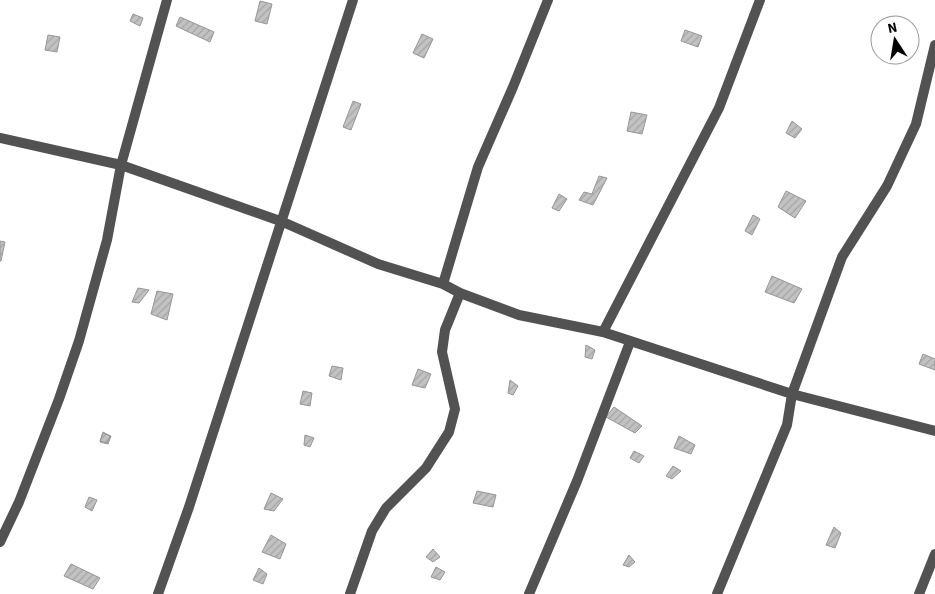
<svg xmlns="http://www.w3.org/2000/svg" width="935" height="594" font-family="'Source Sans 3',sans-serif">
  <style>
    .building { fill: url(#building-hatch); stroke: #969696 }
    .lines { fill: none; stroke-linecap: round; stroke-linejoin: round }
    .street { stroke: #525252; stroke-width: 10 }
  </style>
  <defs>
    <pattern id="building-hatch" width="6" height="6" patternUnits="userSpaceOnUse" patternTransform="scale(1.25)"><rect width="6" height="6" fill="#c2c2c2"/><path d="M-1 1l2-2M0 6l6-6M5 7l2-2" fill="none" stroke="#a5a5a5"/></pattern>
  </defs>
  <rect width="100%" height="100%" fill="#fff"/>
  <path class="building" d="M260 1 272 4 267 24 255 21Z
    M133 14 143 18 140 26 130 21Z
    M180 17 214 32 210 42 176 26Z
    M685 30 702 36 698 47 681 41Z
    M422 34 433 39 424 58 413 53Z
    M48 35 60 37 57 52 45 50Z
    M353 101 361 104 351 130 343 127Z
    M631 112 647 115 642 134 627 131Z
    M792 121 802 129 795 138 786 133Z
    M599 176 607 178 593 205 579 200 584 192 592 194Z
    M786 191 806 201 795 218 778 207Z
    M559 194 567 199 559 211 552 208Z
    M753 215 760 219 752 235 745 231Z
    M0 241 5 242 1 261H0Z
    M772 276 802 289 794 303 765 292Z
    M138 288 149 290 139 303 132 302Z
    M157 291 173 294 167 320 151 314Z
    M586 345 595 350 592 359 585 357Z
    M923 354 935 359V370L919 364Z
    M332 366 343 368 341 380 329 376Z
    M418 369 431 374 425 388 412 385Z
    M510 380 518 386 513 395 508 393Z
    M303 391 312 393 310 406 300 404Z
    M614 407 642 426 635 433 606 417Z
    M103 432 110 436 107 443 100 441Z
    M103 433 111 436 108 444 100 442Z
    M305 435 314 438 310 447 304 445Z
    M679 436 695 445 691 454 674 448Z
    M634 451 644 456 639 463 630 458Z
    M673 466 681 471 672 479 666 476Z
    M477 491 496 495 493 507 473 503Z
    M271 493 283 499 274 511 264 509Z
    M89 497 97 500 92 511 85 507Z
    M834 527 841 533 835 548 826 545Z
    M271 535 286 544 280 559 262 552Z
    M433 549 440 557 433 562 426 557Z
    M629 555 635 562 629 567 623 565Z
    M71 564 100 578 93 589 64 576Z
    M436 567 445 572 440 580 431 577Z
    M259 568 267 574 263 584 253 580Z"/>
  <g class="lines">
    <path class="street" d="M0 138 121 165 283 222 378 264 443 284 460 293 519 315 603 332 792 394 935 431
      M443 284 478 167 513 87 548 0
      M603 332 719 108 760 0
      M0 542 19 502 59 399 79 341 107 240 121 165 167 0
      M158 594 189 507 353 0
      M350 594 372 531 386 508 426 468 449 432 455 409 442 352 445 330 460 293
      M529 594 577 481 630 342
      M717 594 787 425 792 394 842 257 887 186 916 124 935 45
      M919 594 935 554"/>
  </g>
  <g transform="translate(895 40) rotate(348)"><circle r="24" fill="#ffffff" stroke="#999999"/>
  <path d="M0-4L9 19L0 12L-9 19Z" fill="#000000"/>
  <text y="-8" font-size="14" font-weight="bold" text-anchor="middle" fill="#000000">N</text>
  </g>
</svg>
